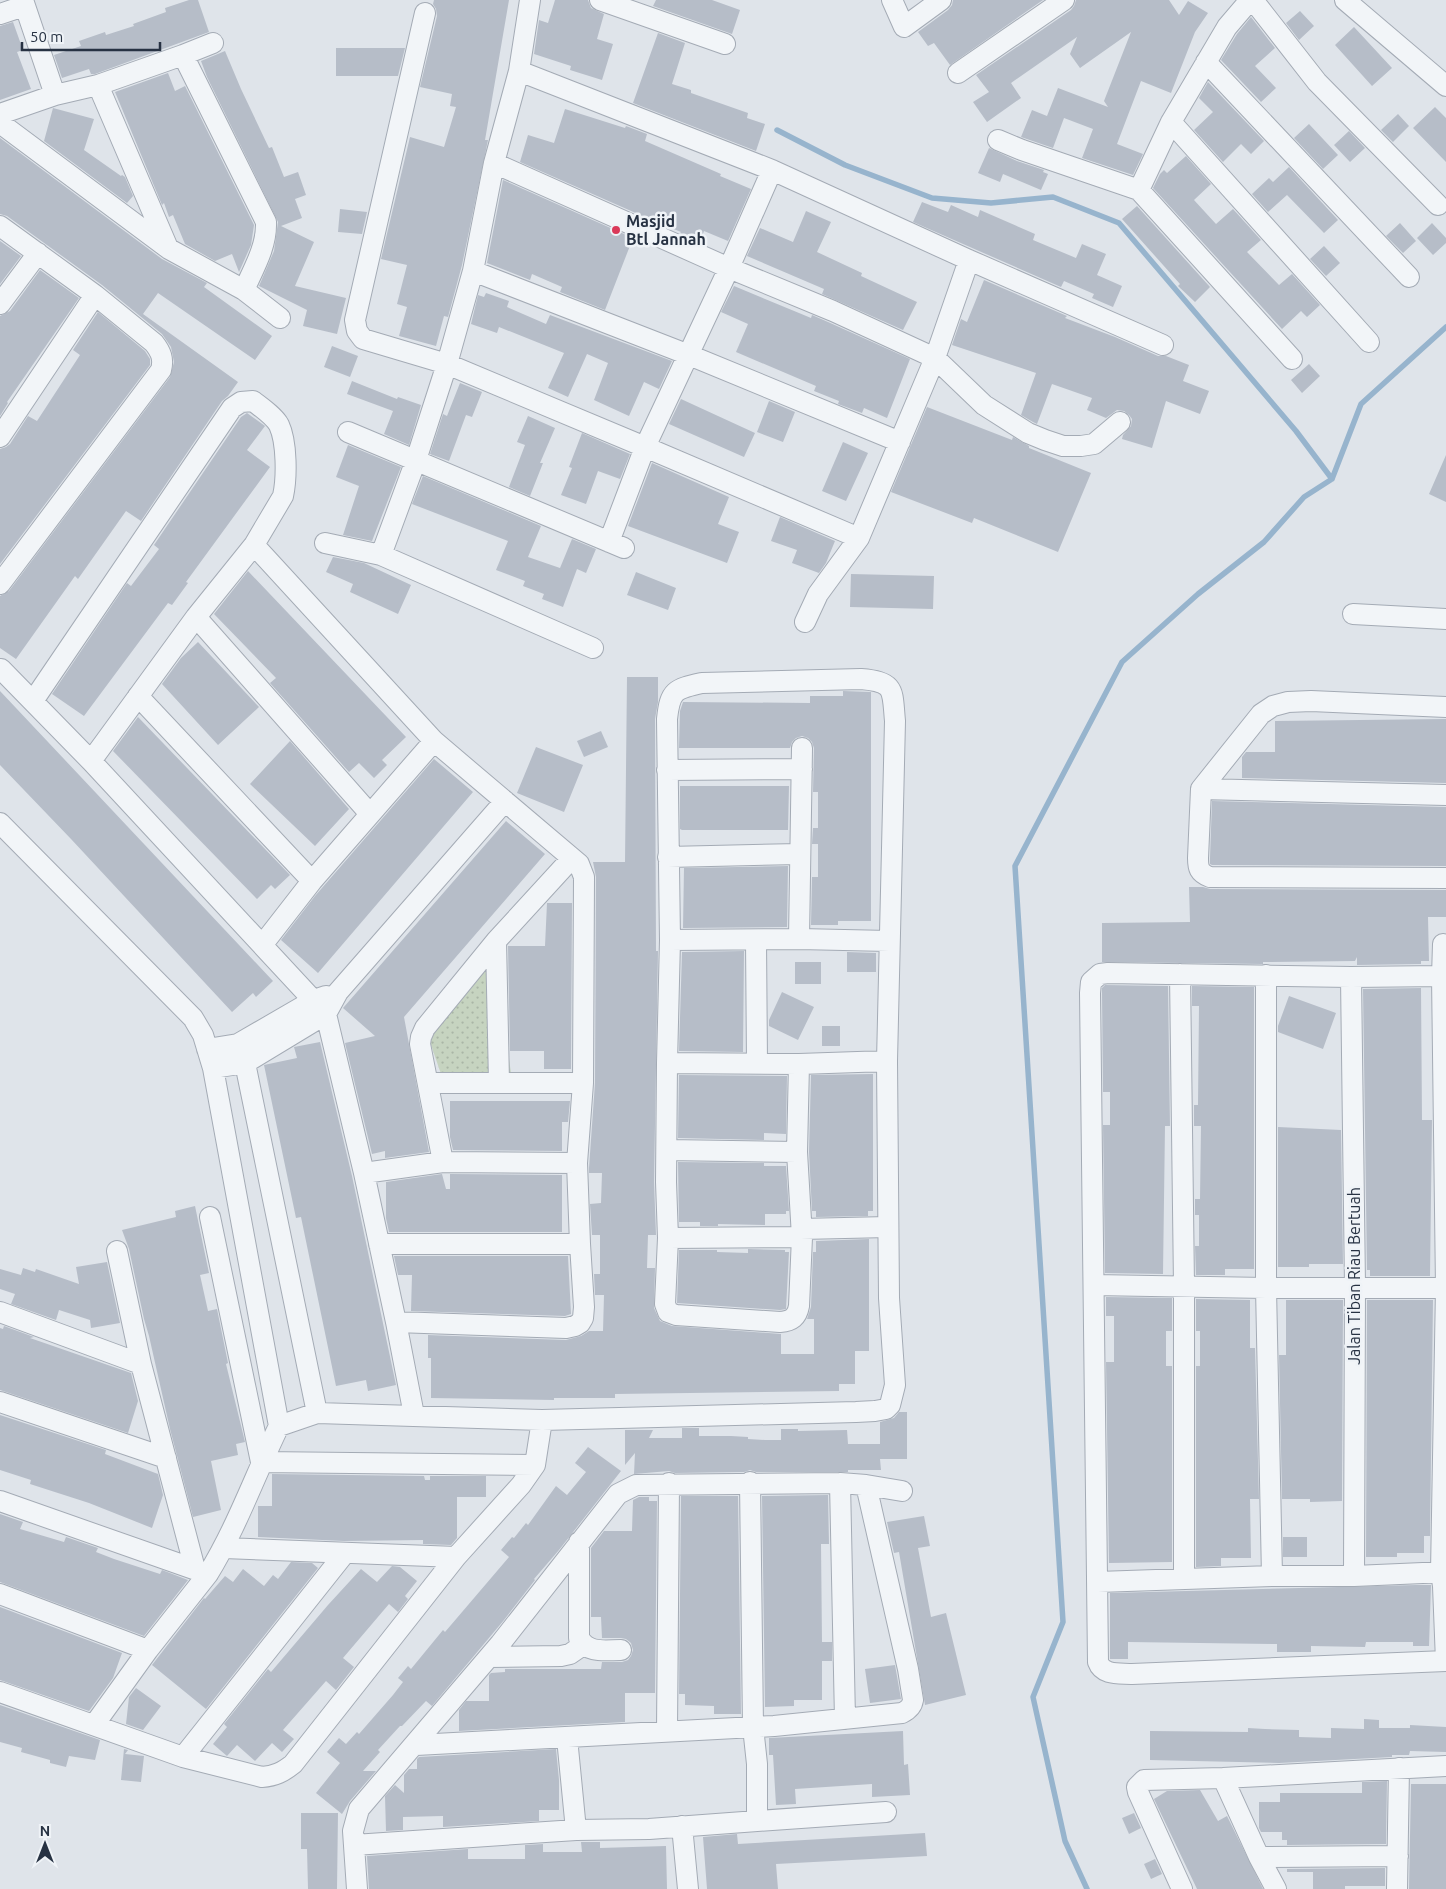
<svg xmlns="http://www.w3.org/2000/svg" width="1446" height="1889" font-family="Ubuntu,sans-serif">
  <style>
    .park { fill: url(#park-dots) }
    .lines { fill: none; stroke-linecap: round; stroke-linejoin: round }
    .stream { stroke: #97b4cd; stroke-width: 5.5 }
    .building { fill: #b6bdc8 }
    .minor-casing { stroke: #a4abb5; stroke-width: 22 }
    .minor { stroke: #f2f5f8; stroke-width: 20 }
    .poi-dot { fill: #da3959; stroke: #eff3f7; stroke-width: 2 }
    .labels { text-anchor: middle; stroke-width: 5; stroke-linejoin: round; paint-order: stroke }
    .poi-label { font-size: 16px; font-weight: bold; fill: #273243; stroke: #eff3f7; text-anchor: start }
    .street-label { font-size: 16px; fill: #273243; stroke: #eff3f7 }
  </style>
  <defs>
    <pattern id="park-dots" width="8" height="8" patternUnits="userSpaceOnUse" patternTransform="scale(1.25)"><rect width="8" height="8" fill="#c6d4c0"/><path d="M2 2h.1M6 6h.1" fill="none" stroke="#aab6a6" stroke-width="1.8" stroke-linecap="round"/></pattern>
  </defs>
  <rect width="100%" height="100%" fill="#dfe4ea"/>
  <path class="park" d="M493 950 511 1073 442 1077 428 1036Z"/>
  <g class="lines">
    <path class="stream" d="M777 130 845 165 932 198 991 203 1053 197 1119 223 1296 431 1332 479
      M1087 1889 1065 1841 1033 1697 1063 1622 1015 866 1122 662 1198 594 1264 542 1304 497 1332 479 1361 404 1446 327"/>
  </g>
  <path class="building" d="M189 0H198L209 32 95 74H91L89 69 62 78 54 55 81 46 79 41 105 32 106 35 134 26 133 24 166 12 165 8Z
    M434 0H509L485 140H488L462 265 448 317 444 316 436 346 399 336 407 307 397 304 407 265 381 259 410 137 444 147 456 107 450 106 452 94 420 87 437 16 436 9 433 4Z
    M555 0H588L591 8 604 14 597 39 613 44 602 80 570 70 571 66 534 54 539 20 548 23Z
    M656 0H712L740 10 732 34 653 6Z
    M953 0H1043L950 65 934 43 928 46 918 32 948 10 952 5Z
    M1076 0H1169L1179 15 1188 1 1208 13 1195 32 1171 93 1141 81 1117 144 1143 154 1133 175 1082 158 1093 129 1064 118 1053 148 1021 137 1032 110 1047 116 1058 88 1108 107 1104 101 1131 32 1080 68 1070 54 1077 37 1011 83 1021 98 987 122 973 102 989 92 976 75 1071 10 1074 6Z
    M1300 11 1314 26 1299 40 1286 23Z
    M1251 17 1275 48 1255 66 1276 88 1261 102 1221 60 1237 34Z
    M13 22 23 50 17 52 31 89 0 100V26Z
    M1354 27 1392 68 1372 86 1335 45Z
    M658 33 685 43 672 84 691 90V93L748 113 747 118 765 124 756 151 633 103Z
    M336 48H405L398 76H336Z
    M225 51 241 89 269 148 272 147 284 177 298 172 306 195 295 199 302 218 281 226 314 242 295 286 346 298 337 334 303 326 307 310 259 286 274 251 278 222 207 77 201 61Z
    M168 73 175 91 185 86 254 225 251 245 239 272 232 254 215 261 185 244 173 215 169 217 164 203 162 205 115 92Z
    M1208 82 1264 141 1251 154 1241 144 1223 162 1194 130 1213 112 1199 98Z
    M1435 107 1446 118V162L1413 128Z
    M53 108 94 119 84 150 121 176 122 175 125 177 133 196 127 203 44 141Z
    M565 109 625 128 626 126 647 134 645 141 721 174 720 176 751 189 728 241 704 231 700 242 680 233 681 232 647 218 520 162 528 135 554 143Z
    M1398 114 1409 126 1393 142 1381 130Z
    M1309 124 1338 155 1323 169 1294 138Z
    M1349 131 1365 148 1350 162 1334 145Z
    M0 138 162 259 207 283 204 287 272 336 255 360 158 293 143 314 238 382 228 396 222 401 141 521 126 511 78 579 75 576 16 659 0 648V596L9 591 170 377 174 362 171 347 162 334 102 285 7 216 0 214Z
    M989 148 1017 161 1044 170 1043 172 1048 174 1041 190 1003 174 1000 182 978 173Z
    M1186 156 1211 184 1194 200 1216 224 1233 209 1261 240 1247 252 1279 285 1292 274 1320 305 1307 317 1301 311 1282 329 1153 188 1160 174 1164 170 1167 173Z
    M1289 167 1338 220 1324 233 1287 195 1268 212 1252 194 1269 178 1273 182Z
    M503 180 633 238 605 310 560 292 562 287 532 274 530 280 487 263Z
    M922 202 948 212 951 205 978 217 980 210 1035 234 1033 240 1076 258 1082 244 1106 254 1097 275 1122 286 1113 307 1092 298 1094 294 1064 281 1061 287 913 222Z
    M1137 206 1210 287 1195 302 1178 286 1180 284 1122 219Z
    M340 209 367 212 362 234 338 232Z
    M806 211 831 222 817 252 862 273 861 276 917 302 903 330 822 294 824 289 747 256 760 228 793 242Z
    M1400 223 1416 241 1403 253 1386 236Z
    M1432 223 1446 238V243L1433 255 1417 238Z
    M0 241 21 256 0 284Z
    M1324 246 1340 263 1326 276 1310 259Z
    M40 270 79 298 7 402 8 403 0 416V316L10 311Z
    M984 280 1067 316 1065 318 1115 337 1158 356H1166L1189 365 1183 381 1209 391 1200 414 1166 401 1152 448 1122 439 1123 435 1131 426 1132 419 1129 415 1124 411 1117 410 1106 418 1087 410 1092 398 1052 384 1037 424 1033 422 1021 415 1036 373 952 345 961 319 967 322Z
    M734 286 799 313 811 318 812 315 828 322 910 359 887 418 864 408 862 413 838 404 839 401 814 391 816 386 736 352 748 324 721 312Z
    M486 293 509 301 507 307 546 324 550 315 672 361 659 389 644 382 629 416 594 400 608 363 587 354 568 397 548 388 564 353 499 327 497 333 471 324 478 295 484 297Z
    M98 312 145 351 150 359V365L0 564V449L6 447 10 444 28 416 37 421 80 355 73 350Z
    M332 346 358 356 350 377 324 367Z
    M1309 364 1320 376 1302 393 1291 380Z
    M352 381 397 399 398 397 421 405 409 445 384 434 393 411 347 394Z
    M460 383 482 392 472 417 466 415 449 461 430 454 443 414 447 416Z
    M681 399 755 433 744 457 669 424Z
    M769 401 795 412 783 442 757 432Z
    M927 407 1012 440 1013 437 1029 446V448L1091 473 1058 552 974 518 972 523 891 492Z
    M247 413 265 426 247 450 270 467 186 582 188 583 172 605 168 603 84 716 52 694 127 583 131 586 159 549 154 545 241 417Z
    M528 416 555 428 540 463H543L530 496 509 487 525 445 517 442Z
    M582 433 630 454 620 479 598 471 586 504 561 495 572 468 569 467Z
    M843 442 868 453 846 501 822 491Z
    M348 445 401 467 372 541 343 535 359 486 336 477Z
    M1446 455V502L1429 494Z
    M652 463 729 497 718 524 739 532 727 563 628 526Z
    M423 476 541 526 528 557 560 568 572 539 596 549 586 573 577 569 563 607 542 599 544 594 523 586 525 581 496 570 508 541 412 504Z
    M780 517 835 541 826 563 819 573 792 563 797 550 771 541Z
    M333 557 364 563 411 585 398 614 350 592 353 584 326 572Z
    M248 571 406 737 382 760 387 765 374 778 359 763 349 772 270 683 276 678 214 614Z
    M636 572 676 588 668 610 627 595Z
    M851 574 934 576 933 609 850 607Z
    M198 642 259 707 218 745 162 684 181 658Z
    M627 677H658V702L655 719 656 951H658L654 1182 656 1235H648L647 1268H655L654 1308 660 1321 672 1326 781 1334V1354H814V1319H807L811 1307 813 1252H816V1241L869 1239V1351H855V1384H839V1391L615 1394V1398H554V1400L431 1398V1358H428V1335L566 1340 581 1336 589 1331H603L604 1295H595L594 1274H600V1235H592L590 1204 601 1203 602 1173H589V1168L595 1083 596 877 593 862H625Z
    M0 691 273 981 256 997 253 993 232 1012 71 839 0 765Z
    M843 691 871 692V921H838V925H811L812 877H818V844H812L813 828H818V792H813L814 748 812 742 808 738 802 736 796 738 792 742 790 748H679L680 711 683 702 810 703V696H843Z
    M138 717 290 875 275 889 271 885 257 899 113 751Z
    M1446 719V783L1242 778V757L1246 752H1275V721Z
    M601 731 608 747 584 757 577 741Z
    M290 741 349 809 315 846 250 784Z
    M536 747 583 765 564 812 517 793Z
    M434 759 473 792 318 973 281 940 315 896Z
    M680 786H789L788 830H682L680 829Z
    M1212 801 1446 807V866L1212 865 1210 864V858Z
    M506 821 545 854 404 1017 429 1152 385 1158V1151L372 1154 345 1043 375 1036 343 1008Z
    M788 866 787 927 683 928 684 868Z
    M1189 887H1203L1210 889 1446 890V917H1428L1429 961H1421V964L1357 965V957L1355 961 1263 962V964L1102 962V923L1190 922Z
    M547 903H572L571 1069H544V1051H510L508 946H545Z
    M744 951 743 1052 679 1051 682 952Z
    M847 952 876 953V972H847Z
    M795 962H821V984H795Z
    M1105 985 1168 986 1170 1126H1165L1163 1274 1105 1273 1103 1125H1110V1092H1103L1102 993V988Z
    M1192 986 1254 987V1269H1225V1275H1196L1195 1246H1199V1215H1195V1199H1200L1201 1126H1194V1105H1198L1199 1006H1192Z
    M1421 988 1422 1120H1432L1430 1276H1370V1270H1367L1363 989Z
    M782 992 814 1007 798 1040 769 1026V1020Z
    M1289 996 1336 1013 1323 1049 1278 1032V1026Z
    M822 1026H840V1046H822Z
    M320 1042 352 1176 396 1385 368 1391 366 1380 336 1386 301 1217 296 1218 264 1065 297 1058 294 1047Z
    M873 1074V1211H868V1216L816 1217V1211H812L809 1152 811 1075Z
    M679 1075 787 1076 786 1134 764 1133V1140L678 1138Z
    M450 1101H570L568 1122H562V1151L453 1150 450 1137Z
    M1278 1127 1341 1130 1343 1264H1309V1267H1278Z
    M678 1162 764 1163V1166H786L789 1211H786V1214H765V1225L718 1224V1226H700V1222H679Z
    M442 1174 446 1189H450V1174L562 1175V1232H389L386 1218V1182Z
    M195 1206 209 1273 200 1275 208 1311 217 1309 228 1363 226 1364 245 1442 236 1444 238 1455 211 1461 221 1510 193 1517 170 1429 149 1336 144 1319 129 1249 122 1230 176 1217 175 1211Z
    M748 1249 785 1250V1252H789L786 1309 780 1310 677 1303 679 1250H717V1252L748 1253Z
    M394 1256H568L571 1314 565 1316 411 1311 412 1275H398Z
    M107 1262 120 1323 91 1328 90 1320 59 1310 56 1320 11 1304 15 1294 0 1289V1269L21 1275 23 1268 35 1272 36 1269 79 1284 76 1267Z
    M1106 1297 1172 1298V1331H1166V1366H1172V1562L1109 1563 1106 1362H1114V1316H1106Z
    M1196 1299 1250 1300V1348H1255L1259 1499H1250L1251 1558H1221V1566L1196 1567V1366H1200V1331H1196Z
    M1286 1300H1343L1342 1501 1310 1502V1499H1282L1279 1355H1286Z
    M1367 1300H1433L1430 1536H1424V1553H1397V1557H1366Z
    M4 1326 34 1337 30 1338 131 1373 138 1401 128 1433 0 1390V1328L3 1329Z
    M899 1412H907V1459H880L881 1470H848V1472H756L750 1470 744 1472 675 1473 669 1471 634 1474 635 1453 625 1465V1430H653L649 1438H682V1428H699V1436H731L748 1437V1439L765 1440H781V1429H798V1431L847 1430 848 1444H880V1422L894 1418Z
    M0 1415 106 1450 105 1454 158 1474 163 1495 152 1528 89 1503 30 1484 31 1480 0 1470Z
    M588 1447 621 1471 559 1550 534 1579 535 1580 504 1620 432 1706 426 1701 402 1726H400L378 1750 380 1752 363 1771H376L350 1801 342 1814 316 1793 340 1763 327 1752 339 1738 346 1744 357 1732 359 1734 393 1695 403 1682 398 1678 408 1666 411 1669 443 1630 445 1632 509 1557 501 1550 512 1537 514 1538 526 1523 528 1525 556 1486 567 1495 586 1472 575 1463Z
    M272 1474 424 1476 425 1480H430V1476H486V1497H457V1538L451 1545 423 1544V1540L344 1541 258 1537V1506H272Z
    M828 1495 829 1544H821L822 1642H832V1661H822V1700H794V1706L765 1707 762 1496Z
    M681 1496H738L741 1714H714V1706L685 1705V1694H679Z
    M639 1497H649V1501H657L655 1693H625V1722L459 1731V1710L466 1701H489V1675L491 1673 505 1672V1669H601L602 1662H622L628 1660 631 1656 633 1650 631 1643 626 1639 621 1638H602L601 1617H591V1548L604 1531H632L633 1500Z
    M0 1514 23 1522 20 1529 64 1542 66 1537 98 1548 96 1552 114 1559 160 1574 162 1570 188 1580 144 1636 0 1582Z
    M924 1516 930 1546 918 1548 931 1617 946 1613 966 1695 925 1705 899 1552 894 1553 887 1522Z
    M1283 1537H1307V1557H1283Z
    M291 1562 312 1563 318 1568 206 1709 152 1665 204 1598 205 1599 225 1576 233 1582 243 1569 264 1586 273 1575 278 1579Z
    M392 1566 400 1567 417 1581 405 1596 408 1599 398 1612 389 1604 343 1658 354 1667 336 1690 326 1681 283 1730 294 1739 282 1752 272 1743 255 1761 237 1745 227 1756 213 1744 227 1727 224 1724 268 1669 271 1672 328 1605 361 1569 377 1582Z
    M1416 1585H1431L1429 1646H1413V1642H1366L1365 1647 1311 1646V1652H1277V1644L1128 1642V1659H1110V1593Z
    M0 1607 122 1653 113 1678 89 1711 0 1680Z
    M895 1665 901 1699 870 1703 865 1669Z
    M136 1688 161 1706 143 1730 126 1724 129 1697Z
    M0 1705 100 1740 95 1760 69 1756 66 1767 50 1763V1760L21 1752 22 1748 0 1742Z
    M1364 1719 1379 1720V1728H1410V1725L1446 1727V1752L1410 1751 1409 1755H1392V1757L1279 1763 1150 1760V1731L1248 1732V1728L1265 1729 1299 1730V1737L1331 1738V1728L1364 1729Z
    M903 1731 904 1765 908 1764 910 1795 872 1797V1784L795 1789 796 1804 776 1805 773 1755H769V1738Z
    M124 1749 128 1750 125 1754 144 1756 141 1782 121 1780Z
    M556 1749 559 1780V1810H539V1821L443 1827V1816L403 1817V1830L386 1831 385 1796 395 1785 404 1793V1775L409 1769H417V1759L419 1757Z
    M1387 1781 1386 1844 1287 1845V1840H1282V1832H1261L1259 1828V1802H1280V1793H1362V1782Z
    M1411 1784H1446V1889H1409Z
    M1200 1790 1218 1821 1227 1816 1263 1889H1197L1154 1799 1167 1791Z
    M301 1813H338L337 1889H308L307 1849H301Z
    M1134 1813 1141 1828 1129 1834 1122 1818Z
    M925 1833 927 1856 776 1864 778 1889H707L703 1837 737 1834 738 1844Z
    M581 1842H600V1848L666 1846 667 1889H369L367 1856 468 1849V1859H525V1845L543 1844V1852H582Z
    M1155 1859 1162 1874 1151 1879 1144 1864Z
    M1385 1868V1886H1345V1889H1313V1872H1287V1869Z"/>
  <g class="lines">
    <g class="minor-casing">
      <path id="minor" d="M23 0 55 95
        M600 0 725 44
        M892 0 904 27 941 0
        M1253 0 1317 82 1438 205
        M1345 0 1446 86
        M425 13 355 320 357 331 363 339 447 364 645 447 859 538
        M0 14 24 6
        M183 55 266 222C267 246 254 268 244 290
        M1206 62 1409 277
        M519 71 772 170 969 260 1163 345
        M958 73 1064 0
        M98 85 168 248
        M0 114 55 95 98 85 183 55 213 43
        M1171 122 1369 342
        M0 123 169 249 244 290 280 318
        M998 140 1022 150 1139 190 1292 359
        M494 163 729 268 833 311 935 358 984 405 1028 433 1045 440 1063 446H1081L1094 444 1120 422
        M1139 190 1171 122 1227 27 1250 0
        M0 226 95 295 154 343C161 352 164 359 161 370L0 584
        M473 271 689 355 900 442
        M0 304 38 253
        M348 432 624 548
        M0 437 95 295
        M609 542 645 447 729 268 772 170
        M325 543 381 555 593 648
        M254 545 434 741 579 864 584 877 583 1083 577 1163 580 1244 584 1307 583 1318 580 1323 575 1326 566 1328 396 1322
        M381 555 416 460 447 364 473 271 494 163 519 71 530 0
        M1353 614 1446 619
        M196 617 370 814
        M805 622 818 594 859 538 935 358 969 260
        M1 669 91 761 326 1014 364 1173 396 1322 414 1415
        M138 696 312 881
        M33 701 232 408 241 402 253 401C262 408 274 416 279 425 287 442 287 478 283 496L254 545 196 617 91 761
        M1446 707 1311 701 1288 702 1273 706 1261 714 1201 789 1198 858C1198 868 1199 873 1210 877L1446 878
        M667 770 802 769
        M1201 789 1446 795
        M0 823 193 1018 203 1035 213 1068 279 1426C255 1475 237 1527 208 1574
        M668 857 799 854
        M799 939 802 748
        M670 940 799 939 889 941
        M756 940 757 1063
        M496 941 499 1082
        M263 944 312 881 434 741
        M1443 944 1442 976 1446 1288 1441 1572 1443 1586 1446 1661
        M1180 974 1184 1286V1579
        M1266 975V1288L1272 1576
        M1442 976 1351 977 1108 973 1100 974 1091 982 1090 993 1098 1662C1103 1676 1120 1673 1132 1674L1446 1661
        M1351 977 1355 1286 1354 1576
        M238 1044 245 1063 317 1413
        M207 1049 238 1044 314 1000 326 996
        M667 1063 799 1064 887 1061
        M213 1068 245 1063 326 1014 338 992 505 801
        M428 1083H583
        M667 1150 797 1152
        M443 1162 420 1044 421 1037 425 1028 496 941 572 858
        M364 1173 443 1162 577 1163
        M210 1217 261 1462 535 1465
        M801 1229 888 1227
        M668 1238 802 1237
        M379 1244H580
        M117 1251 141 1364 195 1569
        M1094 1285 1266 1288H1446
        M0 1312 141 1364
        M0 1402 166 1458
        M279 1426 317 1413 542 1420 856 1412 875 1411 886 1409 890 1405 895 1385 889 1298 887 1061 895 721C892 690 896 682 861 679L702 683C675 689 670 690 667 719L670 940 667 1063 666 1182 668 1238 665 1304 668 1312 676 1315 780 1322C792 1321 797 1317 799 1306L802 1237 797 1152 799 1064
        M840 1483 845 1719
        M0 1501 208 1574 148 1650 94 1725
        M579 1542V1638C588 1654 605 1650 621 1650
        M224 1548 456 1557
        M1098 1582 1272 1576H1354L1446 1572
        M0 1594 148 1650
        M490 1657 561 1656 570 1654 583 1645
        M0 1692 183 1757 262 1777C275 1776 283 1772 293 1764L456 1557 521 1485 535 1465 542 1420
        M667 1731 669 1483
        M567 1738 576 1830
        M416 1745 774 1726 902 1713C908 1710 912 1707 913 1700L908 1669 866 1485
        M183 1757 345 1553
        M1223 1778 1259 1857 1276 1889
        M757 1821 886 1812
        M682 1826 688 1889
        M354 1845 576 1830 649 1829 757 1821V1764L753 1727 750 1482
        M1259 1857 1398 1856
        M357 1889 353 1831 359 1809 500 1644 618 1494 636 1485 840 1483 866 1485 902 1491
        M1182 1889 1138 1792 1137 1787 1144 1780 1223 1778 1446 1766
        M1397 1889 1399 1768"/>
    </g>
    <use href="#minor" class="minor"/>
  </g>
  <circle class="poi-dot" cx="616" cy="230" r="5"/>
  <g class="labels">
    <g class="poi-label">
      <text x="626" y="227">Masjid<tspan x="626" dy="18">Btl Jannah</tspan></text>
    </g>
    <g class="street-label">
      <text transform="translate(1354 1276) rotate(-90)" y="6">Jalan Tiban Riau Bertuah</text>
    </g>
  </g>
  <g transform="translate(45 1844)" stroke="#eff3f7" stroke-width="4" paint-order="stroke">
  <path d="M0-4L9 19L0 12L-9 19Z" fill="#273243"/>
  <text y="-8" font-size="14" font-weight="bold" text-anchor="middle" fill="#273243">N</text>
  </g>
  <path d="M22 42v8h138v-8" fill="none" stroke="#273243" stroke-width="2.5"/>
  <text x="30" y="42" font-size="15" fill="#273243" stroke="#eff3f7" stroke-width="4" paint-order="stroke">50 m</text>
</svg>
